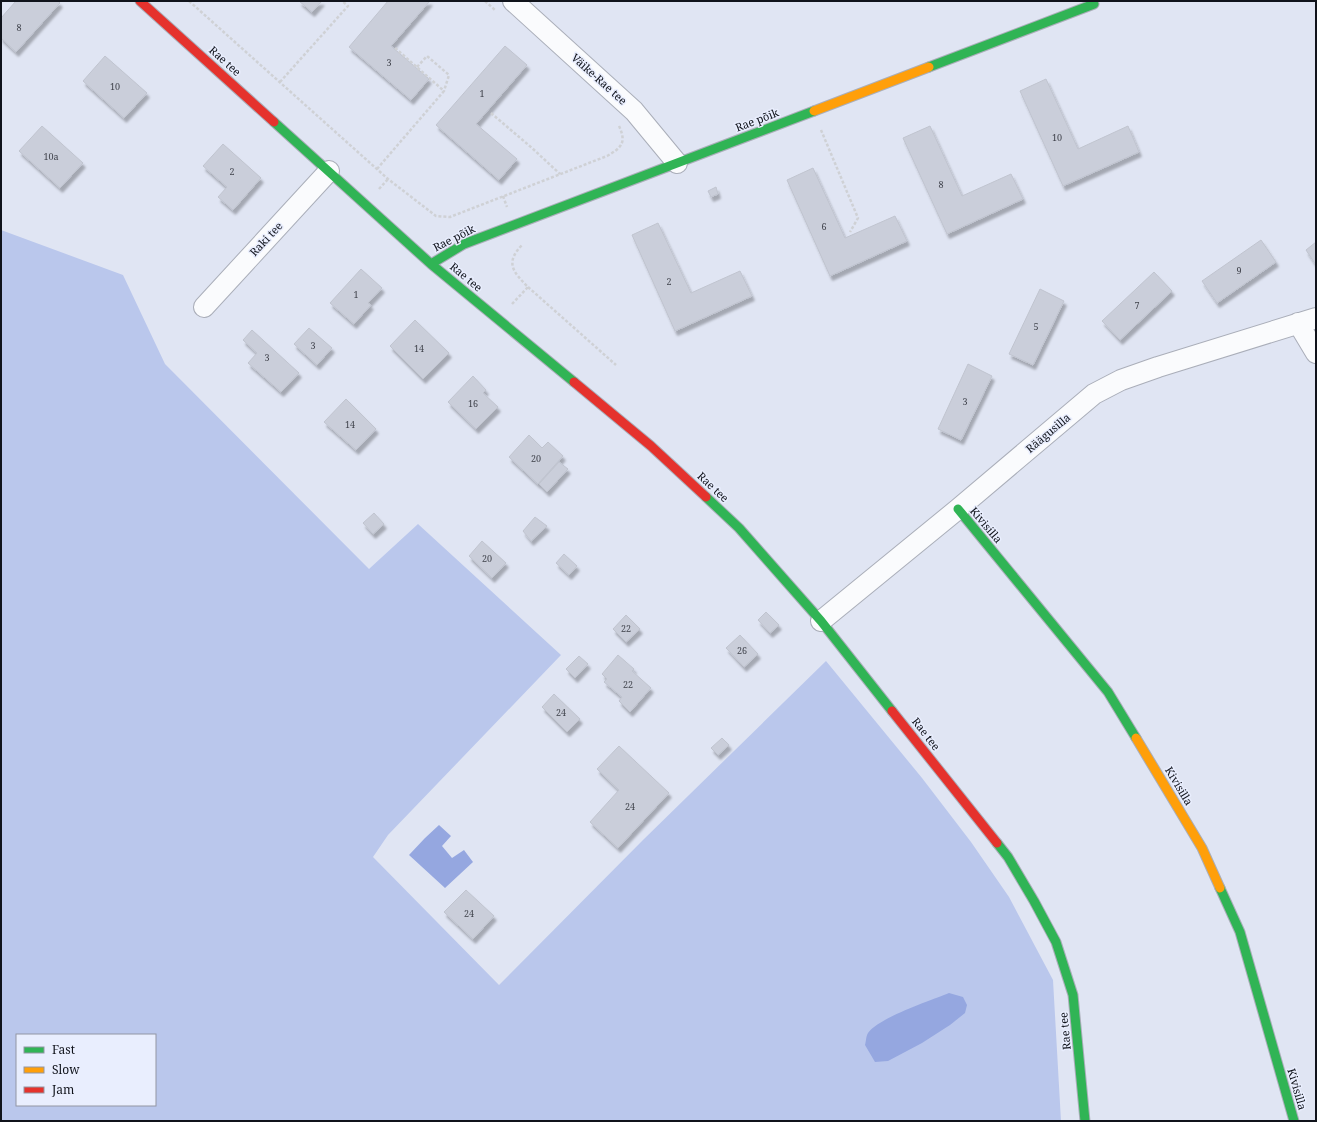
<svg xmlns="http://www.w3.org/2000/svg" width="1317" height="1122" font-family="'Noto Serif',serif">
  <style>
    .green { fill: #bac7ec; fill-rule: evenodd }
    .water { fill: #95a7e0 }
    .building { fill: #caceda; stroke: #c0c4cf; filter: url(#shadow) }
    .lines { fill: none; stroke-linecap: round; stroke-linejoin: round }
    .street-casing { stroke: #aaaeb9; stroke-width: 22 }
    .fast-casing { stroke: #aaaeb9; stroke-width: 11 }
    .slow-casing { stroke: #aaaeb9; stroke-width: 11 }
    .jam-casing { stroke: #aaaeb9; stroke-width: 11 }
    .path { stroke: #cfd1d5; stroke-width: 2.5; stroke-dasharray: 3 2; stroke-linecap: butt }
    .street { stroke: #fafbfd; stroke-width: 20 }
    .fast { stroke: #30b455; stroke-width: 9 }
    .slow { stroke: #ff9f0a; stroke-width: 9 }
    .jam { stroke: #e5322d; stroke-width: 9 }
    .labels { text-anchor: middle; stroke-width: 3; stroke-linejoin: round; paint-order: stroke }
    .number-label { font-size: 9px; fill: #40434c }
    .street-label { font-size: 11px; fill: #10131b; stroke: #e9eefe }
  </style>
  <defs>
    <filter id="shadow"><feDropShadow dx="2.5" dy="4.5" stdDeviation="1" flood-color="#0004"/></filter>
  </defs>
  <rect width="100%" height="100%" fill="#e0e5f3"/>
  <path class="green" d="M1 230 123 275 165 364 369 569 418 524 561 655 388 835 373 857 499 985 643 840 826 661 922 778 971 842 1009 897 1053 980 1061 1121H1ZM17 1035H155V1105H17Z"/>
  <path class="water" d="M439 825 451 836 442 846 452 858 464 850 473 862 445 888 409 855 425 838Z
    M949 993 963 997 967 1005 965 1013 950 1025 922 1043 888 1061 875 1062 865 1045C866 1042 866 1036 868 1033 878 1018 932 1000 949 993Z"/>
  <path class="building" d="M16 1H58L60 3 16 52 1 38V18Z
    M299 1H322L312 12Z
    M388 1H430L391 46 429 79 411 100 349 47Z
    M505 46 527 65 476 124 517 159 499 180 436 125Z
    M105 56 147 93 124 118 83 81Z
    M1046 79 1078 149 1128 126 1139 152 1063 186 1020 91Z
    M42 126 83 163 60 188 19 151Z
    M930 126 962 196 1011 174 1023 199 947 234 903 138Z
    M223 144 261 178 233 210 218 197 227 187 203 166Z
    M813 168 845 238 895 216 907 241 830 276 787 180Z
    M716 187 718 194 711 197 708 191Z
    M658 223 691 293 740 271 752 296 675 331 632 235Z
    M1261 240 1276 262 1217 303 1202 281Z
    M1316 242V265L1306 250Z
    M361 269 382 288 368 303 371 305 354 324 330 303Z
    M1154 272 1172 291 1120 340 1102 321Z
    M1040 289 1064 301 1033 365 1009 354Z
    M415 320 449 353 423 379 390 346Z
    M309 328 332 348 317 365 294 344Z
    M252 330 299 373 281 392 248 363 257 353 243 340Z
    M968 364 992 376 961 440 938 429Z
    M473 376 486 390 483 393 498 407 476 429 448 402Z
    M346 399 376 429 356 450 324 422Z
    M529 435 542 448 548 442 563 456 538 484 509 457Z
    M559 462 568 469 547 492 539 484Z
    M374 513 384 524 373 534 363 523Z
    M535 517 547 526 531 541 523 531Z
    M482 541 506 563 492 578 469 556Z
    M564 554 577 566 569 575 556 563Z
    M766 612 779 625 770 633 758 620Z
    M626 615 640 629 626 642 613 629Z
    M740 635 758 654 744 667 726 648Z
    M618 655 634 669 632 671 651 688 630 712 619 701 622 697 604 682 607 679 602 674Z
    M579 656 588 664 575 678 566 669Z
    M554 694 580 719 567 732 542 707Z
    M722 738 729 745 718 755 711 748Z
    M619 746 669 793 618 848 590 822 619 790 597 769Z
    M466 890 494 916 473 939 444 912Z"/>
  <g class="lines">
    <g class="street-casing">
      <path id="street" d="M513 1 634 111 677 163
        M204 307 329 171
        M1298 323 1316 353
        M821 621 958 509 1094 394 1121 380 1158 367 1316 318"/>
    </g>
    <g class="fast-casing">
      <path id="fast" d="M929 67 1094 4
        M274 122 431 264 574 382
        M431 264 464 244 814 111
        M706 497 739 528 821 621 892 711
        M958 509 1108 692 1136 738
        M997 843 1008 857 1034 901 1056 942 1073 995 1085 1121
        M1220 888 1240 932 1294 1121"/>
    </g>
    <g class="slow-casing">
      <path id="slow" d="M814 111 929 67
        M1136 738 1202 848 1220 888"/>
    </g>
    <g class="jam-casing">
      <path id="jam" d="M140 1 274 122
        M574 382 651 446 706 497
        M892 711 997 843"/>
    </g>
    <path class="path" d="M189 1 388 179 436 216 450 217 607 156C621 148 627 143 619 126
      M485 1 495 10
      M417 67 427 56 449 75 444 91
      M280 82 348 6 342 1
      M491 113 532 148 560 174
      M821 130 858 218 850 232
      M377 169 444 91 394 47
      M379 189 388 179
      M503 196 507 207
      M528 287 616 365
      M512 304 528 287C512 271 505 262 523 244"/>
    <use href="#street" class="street"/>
    <use href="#fast" class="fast"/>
    <use href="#slow" class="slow"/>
    <use href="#jam" class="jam"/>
  </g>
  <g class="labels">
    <g class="number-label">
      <text x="19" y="31">8</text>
      <text x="389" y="66">3</text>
      <text x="115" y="90">10</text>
      <text x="482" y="97">1</text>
      <text x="1057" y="141">10</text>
      <text x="51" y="160">10a</text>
      <text x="232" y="175">2</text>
      <text x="941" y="188">8</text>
      <text x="824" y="230">6</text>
      <text x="1239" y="274">9</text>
      <text x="669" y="285">2</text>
      <text x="356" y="298">1</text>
      <text x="1137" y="309">7</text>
      <text x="1036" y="330">5</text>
      <text x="313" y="349">3</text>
      <text x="419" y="352">14</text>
      <text x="267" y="361">3</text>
      <text x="965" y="405">3</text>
      <text x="473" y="407">16</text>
      <text x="350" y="428">14</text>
      <text x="536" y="462">20</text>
      <text x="487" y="562">20</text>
      <text x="626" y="632">22</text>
      <text x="742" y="654">26</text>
      <text x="628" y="688">22</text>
      <text x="561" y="716">24</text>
      <text x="630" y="810">24</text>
      <text x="469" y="917">24</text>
    </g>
    <g class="street-label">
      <text transform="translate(225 61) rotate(42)" y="4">Rae tee</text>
      <text transform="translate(599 79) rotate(42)" y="4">Väike-Rae tee</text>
      <text transform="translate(757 120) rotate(-21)" y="4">Rae põik</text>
      <text transform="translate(454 238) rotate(-27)" y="4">Rae põik</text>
      <text transform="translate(266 239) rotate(-47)" y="4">Raki tee</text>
      <text transform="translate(466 277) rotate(40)" y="4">Rae tee</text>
      <text transform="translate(1048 433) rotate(-40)" y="4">Räägusilla</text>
      <text transform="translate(713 487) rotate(43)" y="4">Rae tee</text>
      <text transform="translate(986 525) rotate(50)" y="4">Kivisilla</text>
      <text transform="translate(926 734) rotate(52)" y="4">Rae tee</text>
      <text transform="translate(1179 786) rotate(59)" y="4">Kivisilla</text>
      <text transform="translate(1065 1031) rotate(-95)" y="4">Rae tee</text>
      <text transform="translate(1297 1089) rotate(74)" y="4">Kivisilla</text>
    </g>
  </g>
  <rect width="1317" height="1122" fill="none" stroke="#10131b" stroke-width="4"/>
  <rect x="16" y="1034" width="140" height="72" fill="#e9eefe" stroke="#9296a3"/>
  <rect x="24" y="1047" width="20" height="6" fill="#30b455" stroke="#9296a3"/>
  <text x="52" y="1054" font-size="12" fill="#10131b">Fast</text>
  <rect x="24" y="1067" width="20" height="6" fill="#ff9f0a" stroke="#9296a3"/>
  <text x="52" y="1074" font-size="12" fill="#10131b">Slow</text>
  <rect x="24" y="1087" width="20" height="6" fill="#e5322d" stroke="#9296a3"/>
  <text x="52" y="1094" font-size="12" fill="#10131b">Jam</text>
</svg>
